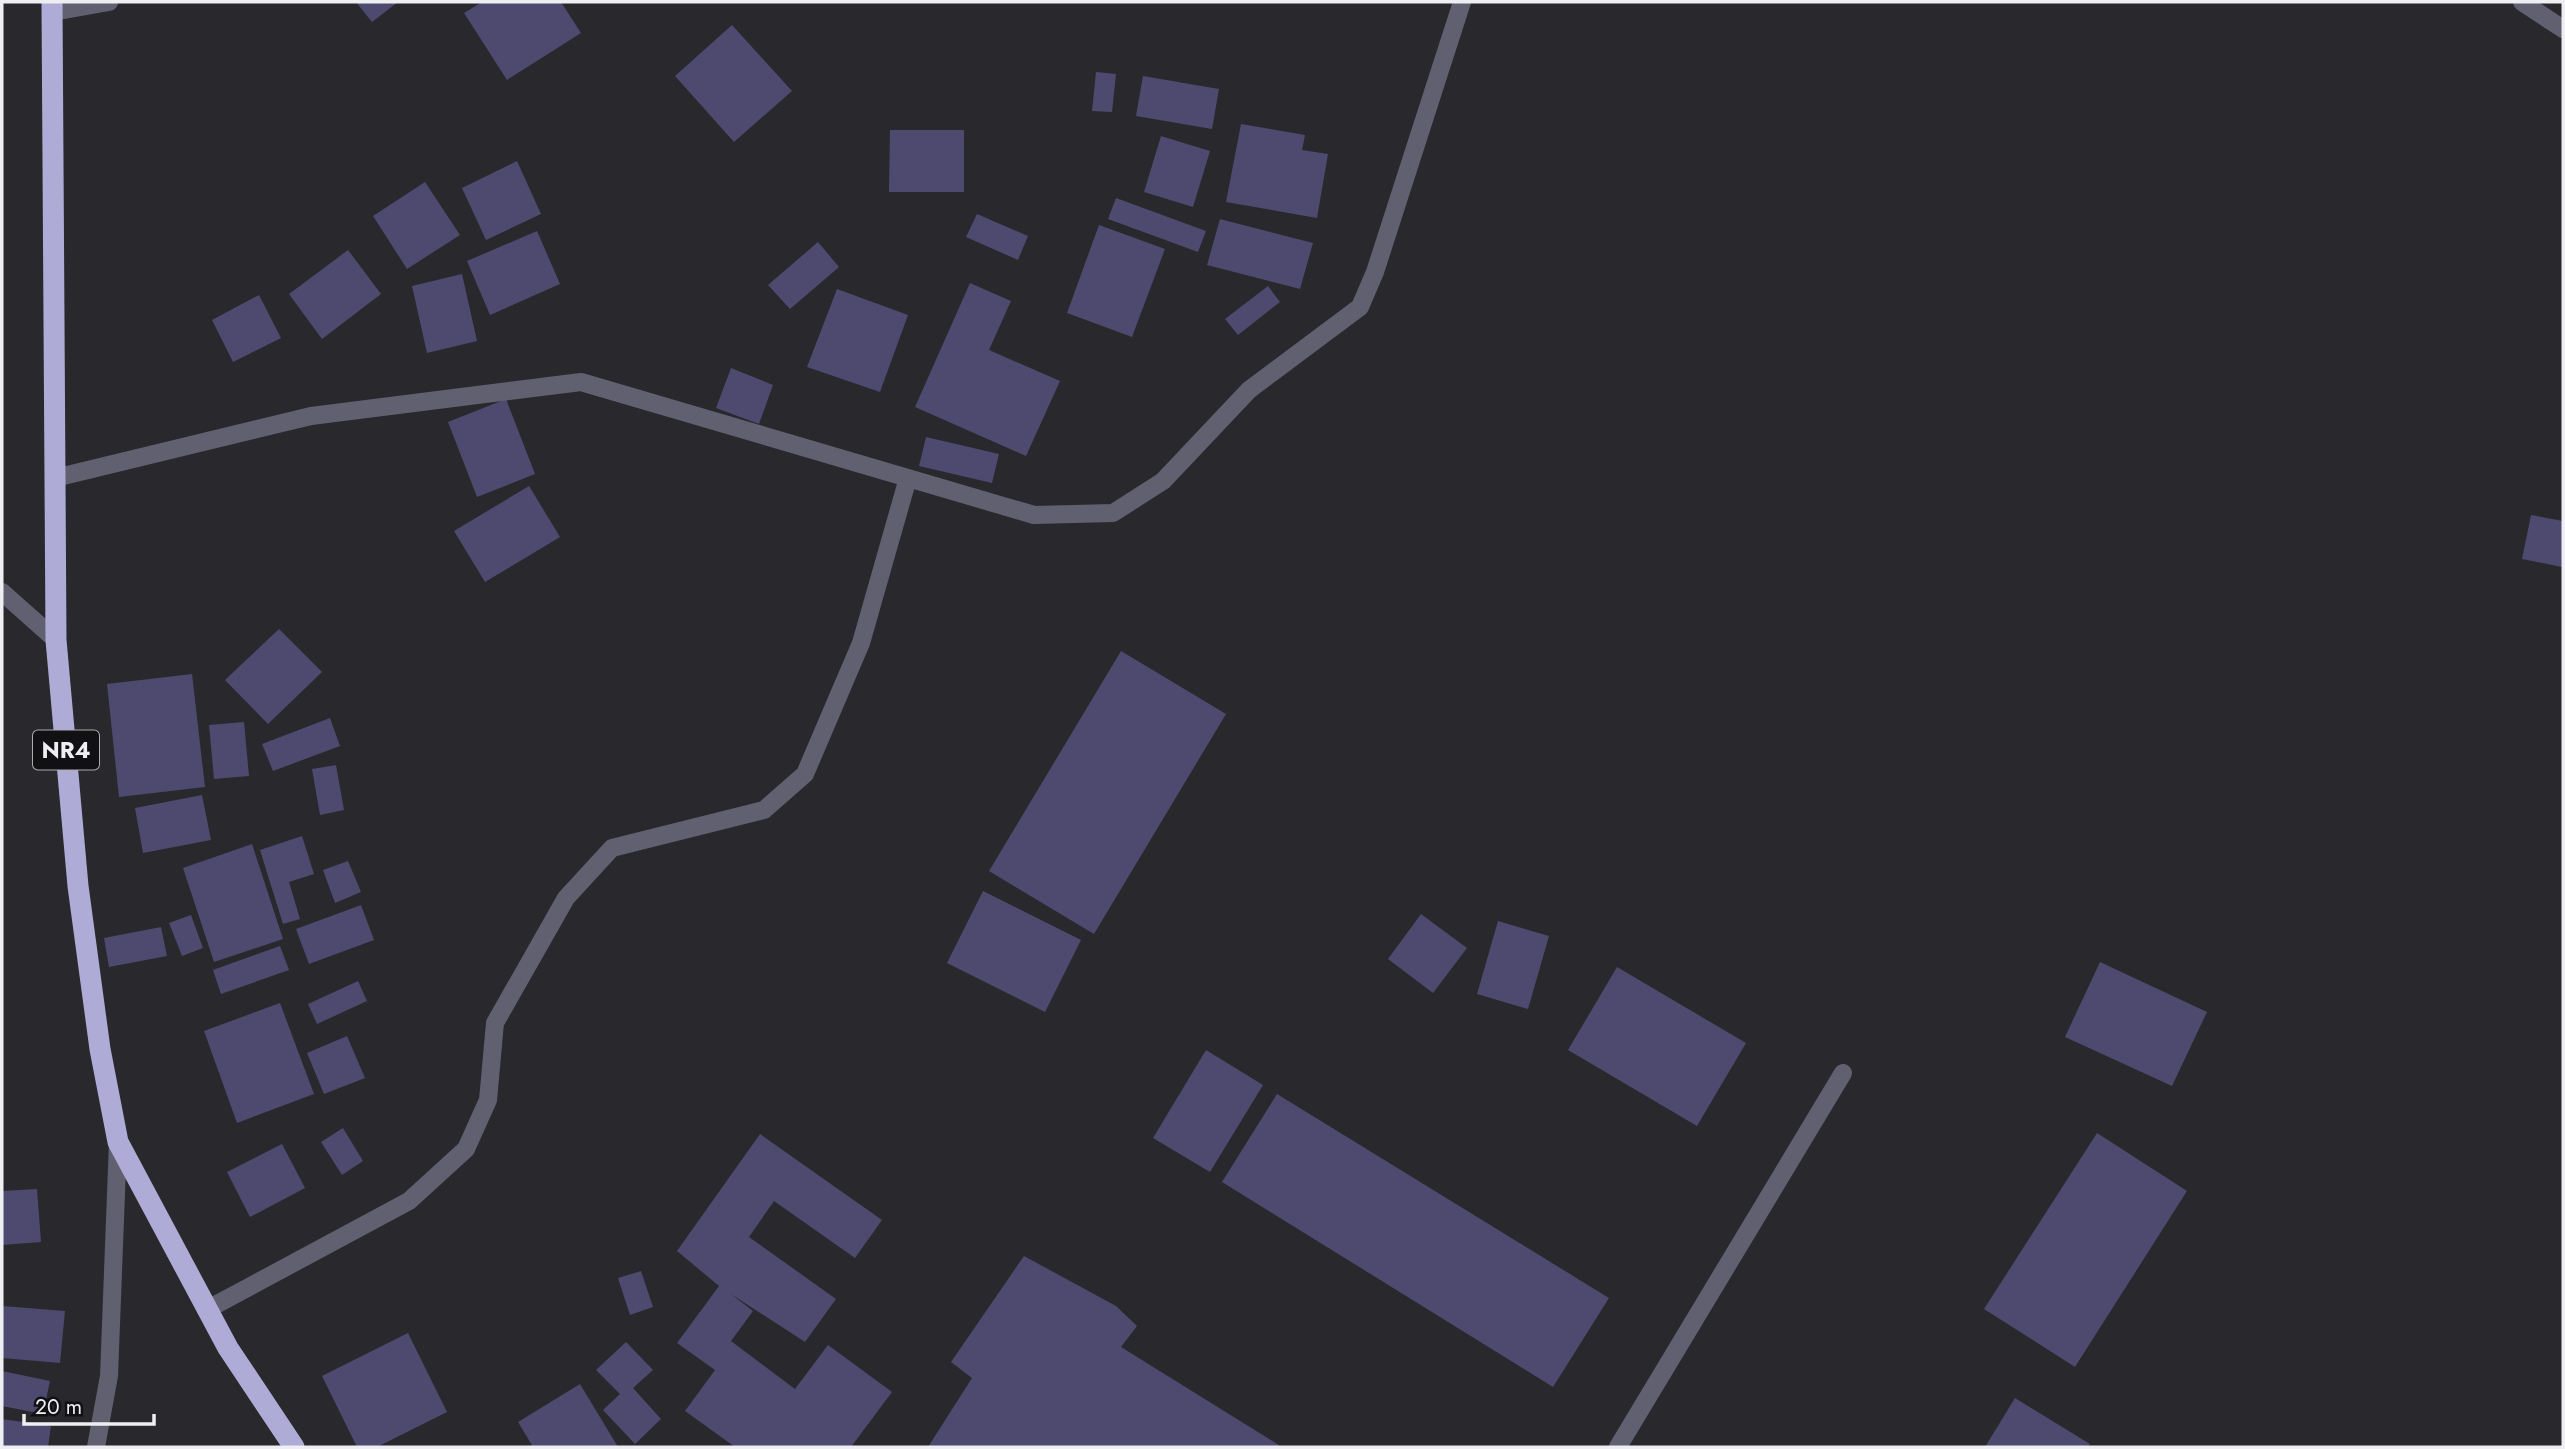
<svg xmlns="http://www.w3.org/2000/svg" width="2565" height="1449" font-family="Jost,sans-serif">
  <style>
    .building { fill: #4e4a6f }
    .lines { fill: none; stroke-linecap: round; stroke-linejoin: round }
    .minor { stroke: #616071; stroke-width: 18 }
    .highway { stroke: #aeacd6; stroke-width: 21 }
    .labels { text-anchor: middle; stroke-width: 5; stroke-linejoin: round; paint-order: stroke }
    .shield { fill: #111113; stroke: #acacb0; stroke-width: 2 }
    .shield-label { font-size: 23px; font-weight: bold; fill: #efeff3 }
  </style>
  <rect width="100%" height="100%" fill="#28282d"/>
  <path class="building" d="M356 2H398L372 22Z
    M482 2H561L581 33 507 80 464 13Z
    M732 25 792 91 734 142 675 76Z
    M1096 72 1116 74 1112 112 1092 111Z
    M1143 76 1219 89 1212 129 1136 116Z
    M1241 124 1305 135 1302 150 1328 154 1317 218 1226 202Z
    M890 130H964V192H889Z
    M1161 136 1210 151 1193 207 1144 192Z
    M517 161 541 214 486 240 462 188Z
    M425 182 460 235 407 269 373 216Z
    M1116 198 1206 231 1198 252 1108 219Z
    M977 214 1028 236 1018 260 966 237Z
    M1220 219 1313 243 1300 289 1207 265Z
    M1099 225 1165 249 1132 337 1067 313Z
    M537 231 560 284 490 315 467 261Z
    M818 242 839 267 790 309 768 285Z
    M348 250 381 294 322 339 289 294Z
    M462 274 477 341 427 353 412 286Z
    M970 283 1011 301 989 350 1060 381 1026 456 915 407Z
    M1268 286 1280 302 1238 335 1225 319Z
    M837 289 908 315 880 392 807 367Z
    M259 295 281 338 233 362 212 320Z
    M731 368 773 385 759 424 716 408Z
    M506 399 535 474 477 497 448 422Z
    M926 437 999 454 992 483 919 466Z
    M529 486 560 537 485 582 454 531Z
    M2531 515 2563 521 2562 567 2522 559Z
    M279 629 322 672 268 724 225 680Z
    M1121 651 1226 714 1094 934 989 871Z
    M192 674 205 787 119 797 107 684Z
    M330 718 340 746 273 771 262 744Z
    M244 722 249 776 214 779 209 725Z
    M336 765 344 810 320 815 312 769Z
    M202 795 211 840 143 853 135 808Z
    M302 836 314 874 289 882 300 919 283 924 260 850Z
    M252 844 283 939 214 962 183 868Z
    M348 861 361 892 335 903 323 870Z
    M983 891 1081 940 1045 1012 947 963Z
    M361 905 374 940 309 964 296 929Z
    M1421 914 1467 948 1433 993 1388 959Z
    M191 915 203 948 182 956 169 923Z
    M1498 921 1549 936 1528 1009 1477 994Z
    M161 927 167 956 109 967 104 938Z
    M280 946 289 970 221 994 213 970Z
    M2100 962 2207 1012 2172 1086 2065 1037Z
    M1617 967 1746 1043 1697 1126 1568 1050Z
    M358 981 367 1001 317 1024 308 1004Z
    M280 1003 314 1094 237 1123 204 1031Z
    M347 1036 365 1078 324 1094 307 1053Z
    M1206 1050 1263 1085 1210 1172 1153 1138Z
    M1277 1094 1609 1298 1553 1387 1222 1182Z
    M343 1128 363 1161 342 1175 321 1142Z
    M2097 1133 2187 1191 2075 1367 1984 1309Z
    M760 1134 882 1220 855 1258 774 1201 749 1237 836 1299 805 1342 731 1294 753 1311 731 1341 795 1389 828 1345 892 1392 851 1447H735L685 1411 715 1370 677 1343 719 1286 677 1251Z
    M282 1144 305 1188 250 1217 227 1172Z
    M37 1189 41 1242 2 1245V1191Z
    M1024 1256 1116 1306 1137 1326 1121 1347 1282 1447H928L972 1378 951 1362Z
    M641 1271 653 1307 630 1315 618 1278Z
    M2 1306 65 1311 60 1363 2 1358Z
    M408 1333 447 1412 377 1447H357L322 1376Z
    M626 1342 653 1370 633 1388 661 1419 635 1444 603 1410 620 1394 596 1370Z
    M2 1371 50 1381 43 1414 2 1406Z
    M580 1384 618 1447H533L518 1422Z
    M2015 1398 2090 1444 2088 1447H1985Z
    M2 1419 51 1426 48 1447H2Z"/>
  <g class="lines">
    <path class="minor" d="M2522 2 2563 29
      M53 12 109 2
      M55 478 311 416 581 382 1034 515 1113 513 1163 481 1249 390 1360 307 1375 272 1462 2
      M2 592 56 640
      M208 1309 409 1201 466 1149 488 1100 495 1023 566 898 612 848 764 810 805 774 861 643 908 478
      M96 1447 109 1376 118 1142
      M1618 1447 1843 1073"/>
    <path class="highway" d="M52 2 56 640 78 886 100 1049 118 1142 228 1348 294 1447"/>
  </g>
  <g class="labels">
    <rect class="shield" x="33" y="730.5" width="66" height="39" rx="5"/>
    <g class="shield-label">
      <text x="66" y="758">NR4</text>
    </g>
  </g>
  <rect width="2565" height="1449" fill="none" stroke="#efeff3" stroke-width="7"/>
  <path d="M24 1414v10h130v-10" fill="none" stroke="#efeff3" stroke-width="3.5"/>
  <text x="35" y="1414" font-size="21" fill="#efeff3" stroke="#111113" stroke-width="5" paint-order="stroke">20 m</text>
</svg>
